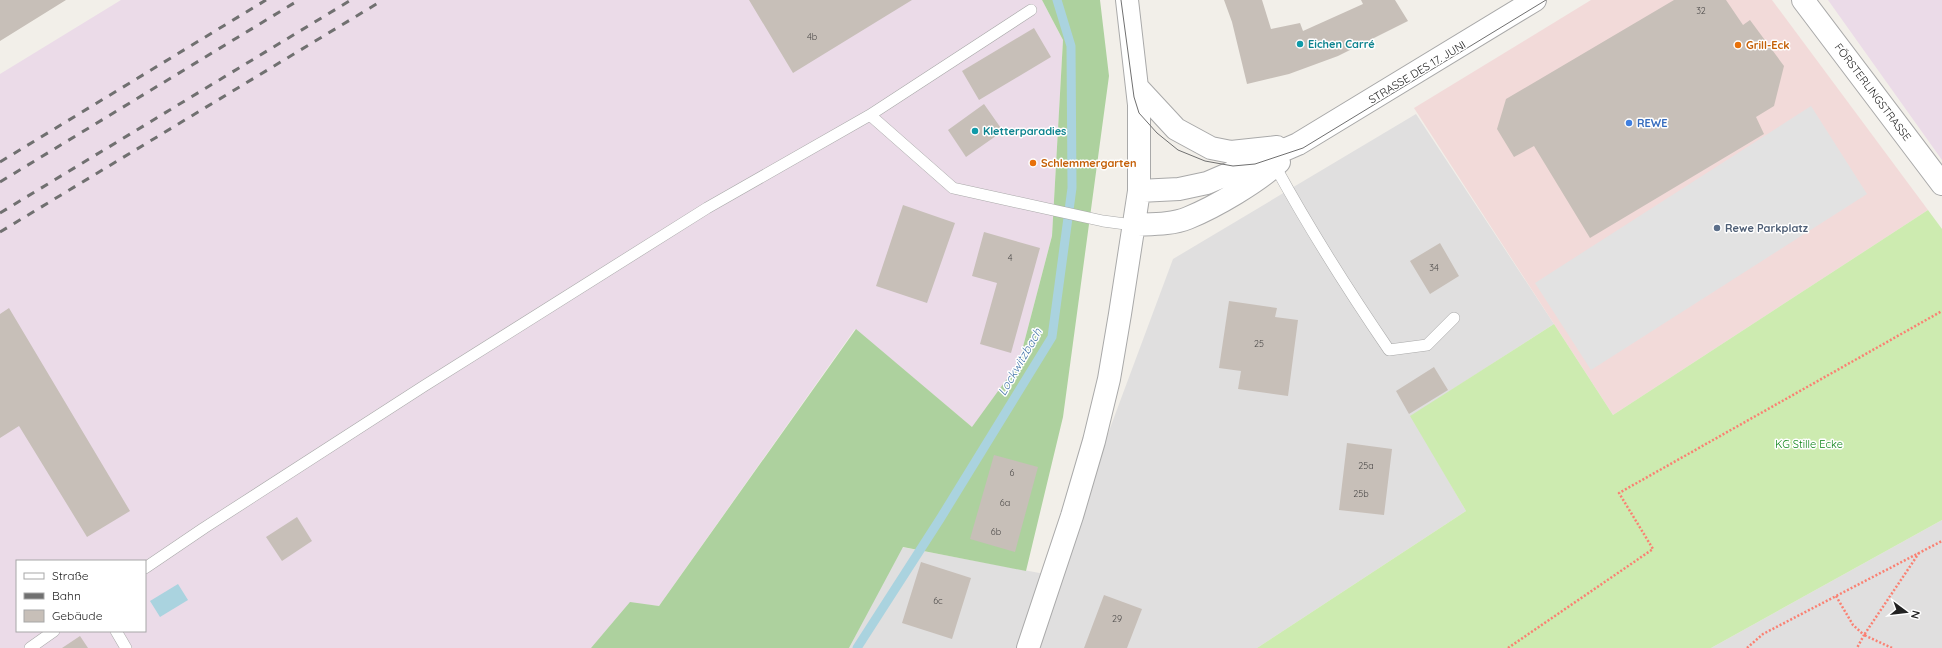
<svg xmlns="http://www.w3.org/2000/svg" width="1942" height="648" font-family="Quicksand,sans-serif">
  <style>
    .residential { fill: #e0dfdf }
    .commercial { fill: #f2dad9 }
    .industrial { fill: #ebdbe8; fill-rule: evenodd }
    .grass { fill: #cdebb0 }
    .forest { fill: #add19e }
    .parking { fill: #e2e2e2 }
    .water { fill: #aad3df }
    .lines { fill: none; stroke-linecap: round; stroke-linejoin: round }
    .stream { stroke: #aad3df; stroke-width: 9 }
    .building { fill: #c7bfb8 }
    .service-casing { stroke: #a9a9a9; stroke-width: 12 }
    .minor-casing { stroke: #a9a9a9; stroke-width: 24 }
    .tertiary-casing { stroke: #a9a9a9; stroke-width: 24 }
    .path { stroke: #fa8072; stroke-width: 2.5; stroke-dasharray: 2 2; stroke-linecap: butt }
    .service { stroke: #fff; stroke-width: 11 }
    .minor { stroke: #fff; stroke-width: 22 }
    .tertiary { stroke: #fff; stroke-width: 22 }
    .tram { stroke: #707070; stroke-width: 1 }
    .rail { stroke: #707070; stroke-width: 3; stroke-dasharray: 8 8; stroke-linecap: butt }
    .culture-dot { fill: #0f9aa8; stroke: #fff; stroke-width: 1.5 }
    .food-dot { fill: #e8710a; stroke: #fff; stroke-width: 1.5 }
    .shop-dot { fill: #3f7fe0; stroke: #fff; stroke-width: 1.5 }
    .service-dot { fill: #5c6f8a; stroke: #fff; stroke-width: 1.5 }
    .labels { text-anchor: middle; stroke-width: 3; stroke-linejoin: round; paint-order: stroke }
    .number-label { font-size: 9px; fill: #4b4948 }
    .culture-label { font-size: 11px; font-weight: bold; fill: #0d838f; stroke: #fff; text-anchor: start }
    .food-label { font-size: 11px; font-weight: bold; fill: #c56008; stroke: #fff; text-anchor: start }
    .street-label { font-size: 11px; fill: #222; stroke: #fff }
    .shop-label { font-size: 11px; font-weight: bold; fill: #366cbe; stroke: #fff; text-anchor: start }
    .service-label { font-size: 11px; font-weight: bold; fill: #4e5e75; stroke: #fff; text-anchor: start }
    .park-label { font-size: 11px; fill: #0c8416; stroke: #fff }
    .water-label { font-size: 12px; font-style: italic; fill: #4a7aab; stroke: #fff }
  </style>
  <rect width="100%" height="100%" fill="#f2efe9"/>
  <path class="residential" d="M1416 114 1554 324 1411 416 1466 511 1257 648H849L902 547 1055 576 1173 259Z
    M1942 520V648H1711Z"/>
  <path class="commercial" d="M1591 0H1772L1928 210 1613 415 1414 108Z"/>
  <path class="industrial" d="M121 0H1042L1063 40 1052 236 1019 362 973 428 855 329 659 606 630 603 591 648H0V74ZM17 561H145V631H17Z
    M1828 0H1942V160Z"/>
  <path class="grass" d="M1928 210 1942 229V520L1711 648H1257L1466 511 1410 416 1554 324 1613 415Z"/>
  <path class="forest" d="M1042 0H1100L1109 76 1063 417 1026 571 903 547 849 648H591L630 602 659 606 856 329 972 427 1019 362 1052 236 1063 40Z"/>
  <path class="parking" d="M1811 106 1867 194 1591 370 1535 283Z"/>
  <path class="water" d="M178 584 188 600 160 617 150 601Z"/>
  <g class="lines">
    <path class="stream" d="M857 648 940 519 1052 337 1072 188 1071 46 1057 0"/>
  </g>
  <path class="building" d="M0 0H66L0 41Z
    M749 0H912L793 73Z
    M1224 0H1262L1271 29 1300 23 1303 31 1363 4 1361 0H1395L1408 21 1338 56 1289 74 1247 84 1232 22Z
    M1674 0H1726L1743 25 1750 20 1784 66 1774 106 1756 117 1764 134 1590 238 1534 146 1514 157 1497 129 1506 99Z
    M1034 28 1051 57 979 100 962 71Z
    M984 104 1003 131 966 157 948 130Z
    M903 205 955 223 927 303 876 286Z
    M984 232 1040 248 1011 353 980 344 997 283 972 276Z
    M1440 243 1459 276 1430 294 1410 261Z
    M1229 301 1277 308 1275 317 1298 320 1288 396 1238 389 1241 371 1219 368Z
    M9 308 130 511 87 537 19 426 0 438V314Z
    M1434 367 1448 390 1409 414 1396 391Z
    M1347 443 1392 449 1384 515 1339 510Z
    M994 455 1038 467 1015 552 970 539Z
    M297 517 312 541 282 561 266 537Z
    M921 562 971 578 952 639 902 623Z
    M1104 595 1142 609 1127 648H1084Z
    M80 636 88 648H62Z"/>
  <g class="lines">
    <g class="service-casing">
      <path id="service" d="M870 115 1031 10
        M1275 166C1310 230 1348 290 1389 350L1427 345 1454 318
        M145 568 204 528 424 386 707 208 870 115 953 188 1103 221 1133 225
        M116 631 126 648
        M30 648 54 631"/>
    </g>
    <g class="minor-casing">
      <path id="minor" d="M1803 0 1942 184"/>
    </g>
    <g class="tertiary-casing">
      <path id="tertiary" d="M1138 88 1176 129 1211 148 1231 152 1277 147
        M1139 191 1179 189 1207 183 1298 144 1535 0
        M1133 225C1150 224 1171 225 1188 218 1215 207 1258 182 1279 162
        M1028 648 1072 516 1094 441 1109 379 1120 314 1139 191V105L1127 0"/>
    </g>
    <path class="path" d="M1836 596 1853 625 1864 635 1857 648
      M1508 648 1653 549 1619 493 1942 311
      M1747 648 1763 634 1942 541
      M1892 648 1864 635 1919 553"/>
    <use href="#service" class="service"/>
    <use href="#minor" class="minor"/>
    <use href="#tertiary" class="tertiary"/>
    <path class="tram" d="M1121 0 1134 97 1139 113 1157 133 1178 150 1205 161 1233 166 1255 164 1303 148 1546 0"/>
    <path class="rail" d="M0 162 266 0
      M0 182 299 0
      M0 213 351 0
      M0 232 383 0"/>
  </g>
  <g class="culture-dot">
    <circle cx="1300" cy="44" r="4"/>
    <circle cx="975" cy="131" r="4"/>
  </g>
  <g class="food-dot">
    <circle cx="1738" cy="45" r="4"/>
    <circle cx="1033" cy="163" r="4"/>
  </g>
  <circle class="shop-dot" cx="1629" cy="123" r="4"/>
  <circle class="service-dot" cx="1717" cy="228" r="4"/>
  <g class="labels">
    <g class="number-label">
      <text x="1701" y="14">32</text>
      <text x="812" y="40">4b</text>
      <text x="1010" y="261">4</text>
      <text x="1434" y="271">34</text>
      <text x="1259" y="347">25</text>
      <text x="1366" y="469">25a</text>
      <text x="1012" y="476">6</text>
      <text x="1361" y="497">25b</text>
      <text x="1005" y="506">6a</text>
      <text x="996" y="535">6b</text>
      <text x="938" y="604">6c</text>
      <text x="1117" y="622">29</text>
    </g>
    <g class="culture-label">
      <text x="1308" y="48">Eichen Carré</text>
      <text x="983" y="135">Kletterparadies</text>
    </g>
    <g class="food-label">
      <text x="1746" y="49">Grill-Eck</text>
      <text x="1041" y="167">Schlemmergarten</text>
    </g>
    <g class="street-label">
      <text transform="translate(1417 72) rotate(-31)" y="4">STRASSE DES 17. JUNI</text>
      <text transform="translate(1873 92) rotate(53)" y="4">FÖRSTERLINGSTRASSE</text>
    </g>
    <g class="shop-label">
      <text x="1637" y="127">REWE</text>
    </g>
    <g class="service-label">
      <text x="1725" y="232">Rewe Parkplatz</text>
    </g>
    <g class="park-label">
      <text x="1809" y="448">KG Stille Ecke</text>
    </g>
    <g class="water-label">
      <text transform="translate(1020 362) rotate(-60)" y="4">Lockwitzbach</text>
    </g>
  </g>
  <rect x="16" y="560" width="130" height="72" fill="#ffffff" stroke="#a7a7a7"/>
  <rect x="24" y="573" width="20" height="6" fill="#ffffff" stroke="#a7a7a7"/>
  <text x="52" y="580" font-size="12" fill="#222222">Straße</text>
  <rect x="24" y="593" width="20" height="6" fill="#707070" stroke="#a7a7a7"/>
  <text x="52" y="600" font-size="12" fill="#222222">Bahn</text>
  <rect x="24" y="610" width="20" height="12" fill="#c7bfb8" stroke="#a7a7a7"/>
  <text x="52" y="620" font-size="12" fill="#222222">Gebäude</text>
  <g transform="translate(1906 612) rotate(105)" stroke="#ffffff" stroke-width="3" paint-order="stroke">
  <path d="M0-3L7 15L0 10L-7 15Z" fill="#222222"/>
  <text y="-6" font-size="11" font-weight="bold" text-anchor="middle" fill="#222222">N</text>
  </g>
</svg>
